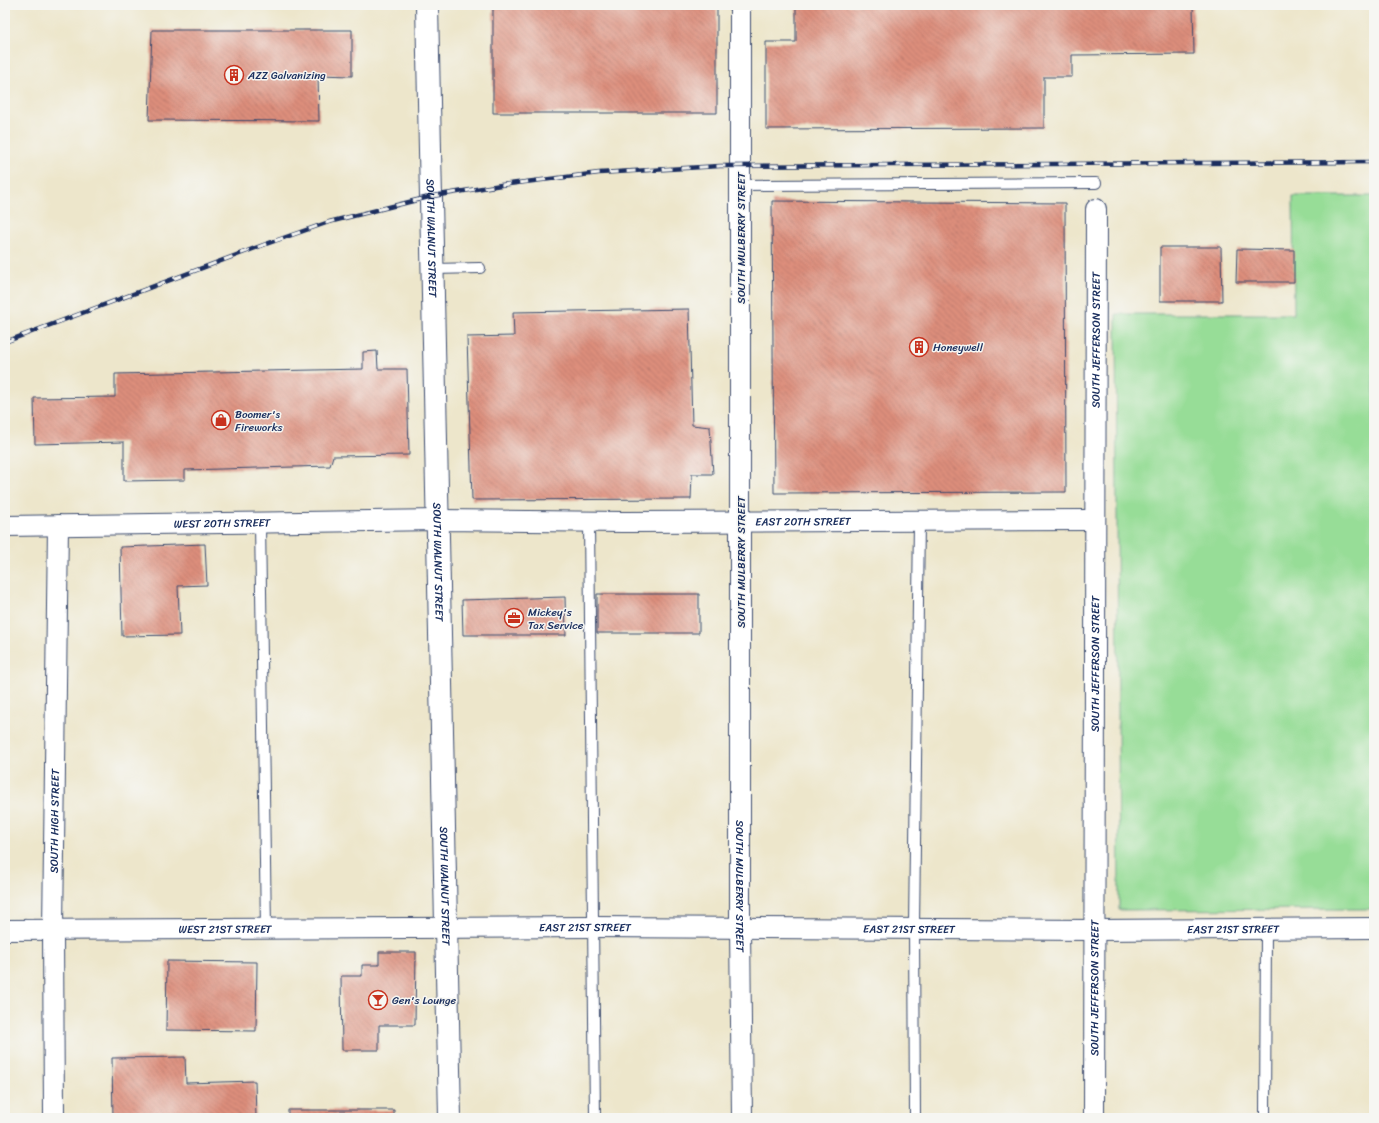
<svg xmlns="http://www.w3.org/2000/svg" width="1379" height="1123" font-family="Sriracha,sans-serif">
  <style>
    .green { fill: #97dd97; stroke: #59867a }
    .building { fill: url(#building-back-hatch) }
    .lines { fill: none; stroke-linecap: round; stroke-linejoin: round }
    .service-casing { stroke: #3a4a6e; stroke-width: 12 }
    .minor-casing { stroke: #3a4a6e; stroke-width: 22 }
    .secondary-casing { stroke: #3a4a6e; stroke-width: 24 }
    .service { stroke: #fff; stroke-width: 10 }
    .minor { stroke: #fff; stroke-width: 20 }
    .secondary { stroke: #fff; stroke-width: 22 }
    .rail-casing { stroke: #1b2f5e; stroke-width: 4.5 }
    .rail { stroke: #f6f6f2; stroke-width: 3; stroke-dasharray: 9; stroke-linecap: butt }
    .labels { text-anchor: middle; stroke-width: 3; stroke-linejoin: round; paint-order: stroke }
    .poi-label { font-size: 11px; fill: #1b2f5e; stroke: #f6f6f2; text-anchor: start }
    .street-label { font-size: 11px; fill: #1b2f5e; stroke: #f6f6f2 }
  </style>
  <defs>
    <pattern id="building-back-hatch" width="6" height="6" patternUnits="userSpaceOnUse"><rect width="6" height="6" fill="#dd8e7b"/><path d="M-1 5l2 2M0 0l6 6M5-1l2 2" fill="none" stroke="#b27468"/></pattern>
  </defs>
  <rect width="100%" height="100%" fill="#f6f6f2"/>
  <filter id="ink" filterUnits="userSpaceOnUse"><feTurbulence type="fractalNoise" baseFrequency=".025" numOctaves="2"/><feDisplacementMap in="SourceGraphic" scale="8" xChannelSelector="R" yChannelSelector="G"/><feConvolveMatrix kernelMatrix="1 2 1 2 8 2 1 2 1" color-interpolation-filters="sRGB"/></filter>
  <filter id="wash" filterUnits="userSpaceOnUse"><feTurbulence type="fractalNoise" baseFrequency=".012" numOctaves="4" result="noise"/><feDisplacementMap in="SourceGraphic" scale="16" xChannelSelector="R" yChannelSelector="G"/><feGaussianBlur stdDeviation="0.9" result="paint"/><feColorMatrix in="noise" values="0 0 0 0 0 0 0 0 0 0 0 0 0 0 0 0 0 1.4 0 .05"/><feComposite in="paint" operator="in"/></filter>
  <g filter="url(#wash)">
    <rect width="100%" height="100%" fill="#ede6cb"/>
    <path class="green" d="M1293 196H1374V909L1119 910 1116 314H1294Z"/>
    <g id="blocks">
      <path class="building" d="M493 5H717V113H493Z
        M796 5H1193L1194 54 1072 55V77H1044V128L766 129V42H796Z
        M152 30H352V76L318 75 319 121 149 120Z
        M772 201 1065 203 1066 492 774 493Z
        M1160 247H1221L1222 301H1160Z
        M1237 249 1294 250V282H1236Z
        M689 309 692 425 710 427 713 474H692L691 499 472 500 467 337 514 336 513 312Z
        M377 351 378 369H407L409 455 333 456 330 466 185 470V480L124 481V442L35 444 34 398 115 397V374L363 369V352Z
        M205 544 207 585 178 586 180 635 122 636 120 547Z
        M597 594H699V633H597Z
        M565 597 566 635H463L462 600Z
        M379 952H416L415 1025H379V1050H342L341 976H362V965H379Z
        M167 961 257 962 256 1031 166 1030Z
        M185 1057 186 1083 255 1081 256 1118H113L112 1058Z
        M288 1110H394V1118H288Z"/>
    </g>
  </g>
  <g filter="url(#ink)">
    <use href="#blocks" fill-opacity="0" stroke="#3a4a6e" stroke-width="1"/>
    <g class="lines">
      <g class="service-casing">
        <path id="service" d="M741 185 1096 183
          M433 269 480 268
          M589 522 595 1118
          M260 523 266 929
          M915 1118 914 927 919 520
          M1265 1118 1266 929"/>
      </g>
      <g class="minor-casing">
        <g id="minor">
          <path id="s1" d="M740 5V928L742 1118"/>
          <path id="s2" d="M5 526 439 520 624 522 1094 520"/>
          <path id="s3" d="M5 930 593 927 1094 930 1374 928"/>
          <path id="s4" d="M54 1118 53 929 58 525"/>
          <path id="s5" d="M1094 1118 1096 209"/>
        </g>
      </g>
      <g class="secondary-casing">
        <g id="secondary">
          <path id="s6" d="M427 5 450 1118"/>
        </g>
      </g>
      <use href="#service" class="service"/>
      <use href="#minor" class="minor"/>
      <use href="#secondary" class="secondary"/>
      <g class="rail-casing">
        <path id="rail" d="M5 342 266 244 329 222 433 196 501 185 599 173 720 166 1374 162"/>
      </g>
      <use href="#rail" class="rail"/>
    </g>
  </g>
  <defs>
    <g id="building-ring" transform="scale(1)"><circle r="9.5" fill="#f6f6f2" stroke="#c8321e" stroke-width="1.5"/><path d="M-4-6H4V6H1V3H-1V6H-4ZM-2.5-4.3h1.7v1.8h-1.7ZM.8-4.3h1.7v1.8H.8ZM-2.5-1h1.7V.8h-1.7ZM.8-1h1.7V.8H.8Z" fill="#c8321e"/></g>
    <g id="shop-ring" transform="scale(1)"><circle r="9.5" fill="#f6f6f2" stroke="#c8321e" stroke-width="1.5"/><path d="M-5-2.5h2.3a2.7 3.5 0 0 1 5.4 0H5L5.5 6h-11ZM-1.5-2.5h3a1.5 2.3 0 0 0-3 0Z" fill="#c8321e"/></g>
    <g id="office-ring" transform="scale(1)"><circle r="9.5" fill="#f6f6f2" stroke="#c8321e" stroke-width="1.5"/><path d="M-6-3h4V-5.5h4V-3h4V5H-6ZM-1-4.5V-3h2v-1.5ZM-6 0V1H6V0Z" fill="#c8321e"/></g>
    <g id="bar-ring" transform="scale(1)"><circle r="9.5" fill="#f6f6f2" stroke="#c8321e" stroke-width="1.5"/><path d="M-6-5H6L.8 .8V4.5H3.5V6h-7V4.5H-.8V.8Z" fill="#c8321e"/></g>
  </defs>
  <g fill-rule="evenodd">
    <use href="#building-ring" x="234" y="75"/>
    <use href="#building-ring" x="919" y="347"/>
    <use href="#shop-ring" x="221" y="420"/>
    <use href="#office-ring" x="514" y="618"/>
    <use href="#bar-ring" x="378" y="1000"/>
  </g>
  <g class="labels">
    <g class="poi-label">
      <text x="248" y="79">AZZ Galvanizing</text>
      <text x="933" y="351">Honeywell</text>
      <text x="235" y="418">Boomer's<tspan x="235" dy="13">Fireworks</tspan></text>
      <text x="528" y="616">Mickey's<tspan x="528" dy="13">Tax Service</tspan></text>
      <text x="392" y="1004">Gen's Lounge</text>
    </g>
    <g class="street-label">
      <text dy="4" stroke="none"><textPath href="#s6" startOffset="233">SOUTH WALNUT STREET</textPath></text>
      <text transform="translate(741 238) rotate(-90)" y="4">SOUTH MULBERRY STREET</text>
      <text dy="4" stroke="none"><textPath href="#s5" startOffset="778">SOUTH JEFFERSON STREET</textPath></text>
      <text dy="4" stroke="none"><textPath href="#s2" startOffset="798">EAST 20TH STREET</textPath></text>
      <text dy="4" stroke="none"><textPath href="#s2" startOffset="217">WEST 20TH STREET</textPath></text>
      <text dy="4" stroke="none"><textPath href="#s6" startOffset="557">SOUTH WALNUT STREET</textPath></text>
      <text transform="translate(741 562) rotate(-90)" y="4">SOUTH MULBERRY STREET</text>
      <text dy="4" stroke="none"><textPath href="#s5" startOffset="454">SOUTH JEFFERSON STREET</textPath></text>
      <text dy="4" stroke="none"><textPath href="#s4" startOffset="297">SOUTH HIGH STREET</textPath></text>
      <text dy="4" stroke="none"><textPath href="#s6" startOffset="881">SOUTH WALNUT STREET</textPath></text>
      <text dy="4" stroke="none"><textPath href="#s1" startOffset="881">SOUTH MULBERRY STREET</textPath></text>
      <text dy="4" stroke="none"><textPath href="#s3" startOffset="580">EAST 21ST STREET</textPath></text>
      <text dy="4" stroke="none"><textPath href="#s3" startOffset="904">EAST 21ST STREET</textPath></text>
      <text dy="4" stroke="none"><textPath href="#s3" startOffset="220">WEST 21ST STREET</textPath></text>
      <text dy="4" stroke="none"><textPath href="#s3" startOffset="1228">EAST 21ST STREET</textPath></text>
      <text dy="4" stroke="none"><textPath href="#s5" startOffset="130">SOUTH JEFFERSON STREET</textPath></text>
    </g>
  </g>
  <rect width="1379" height="1123" fill="none" stroke="#f6f6f2" stroke-width="20"/>
</svg>
